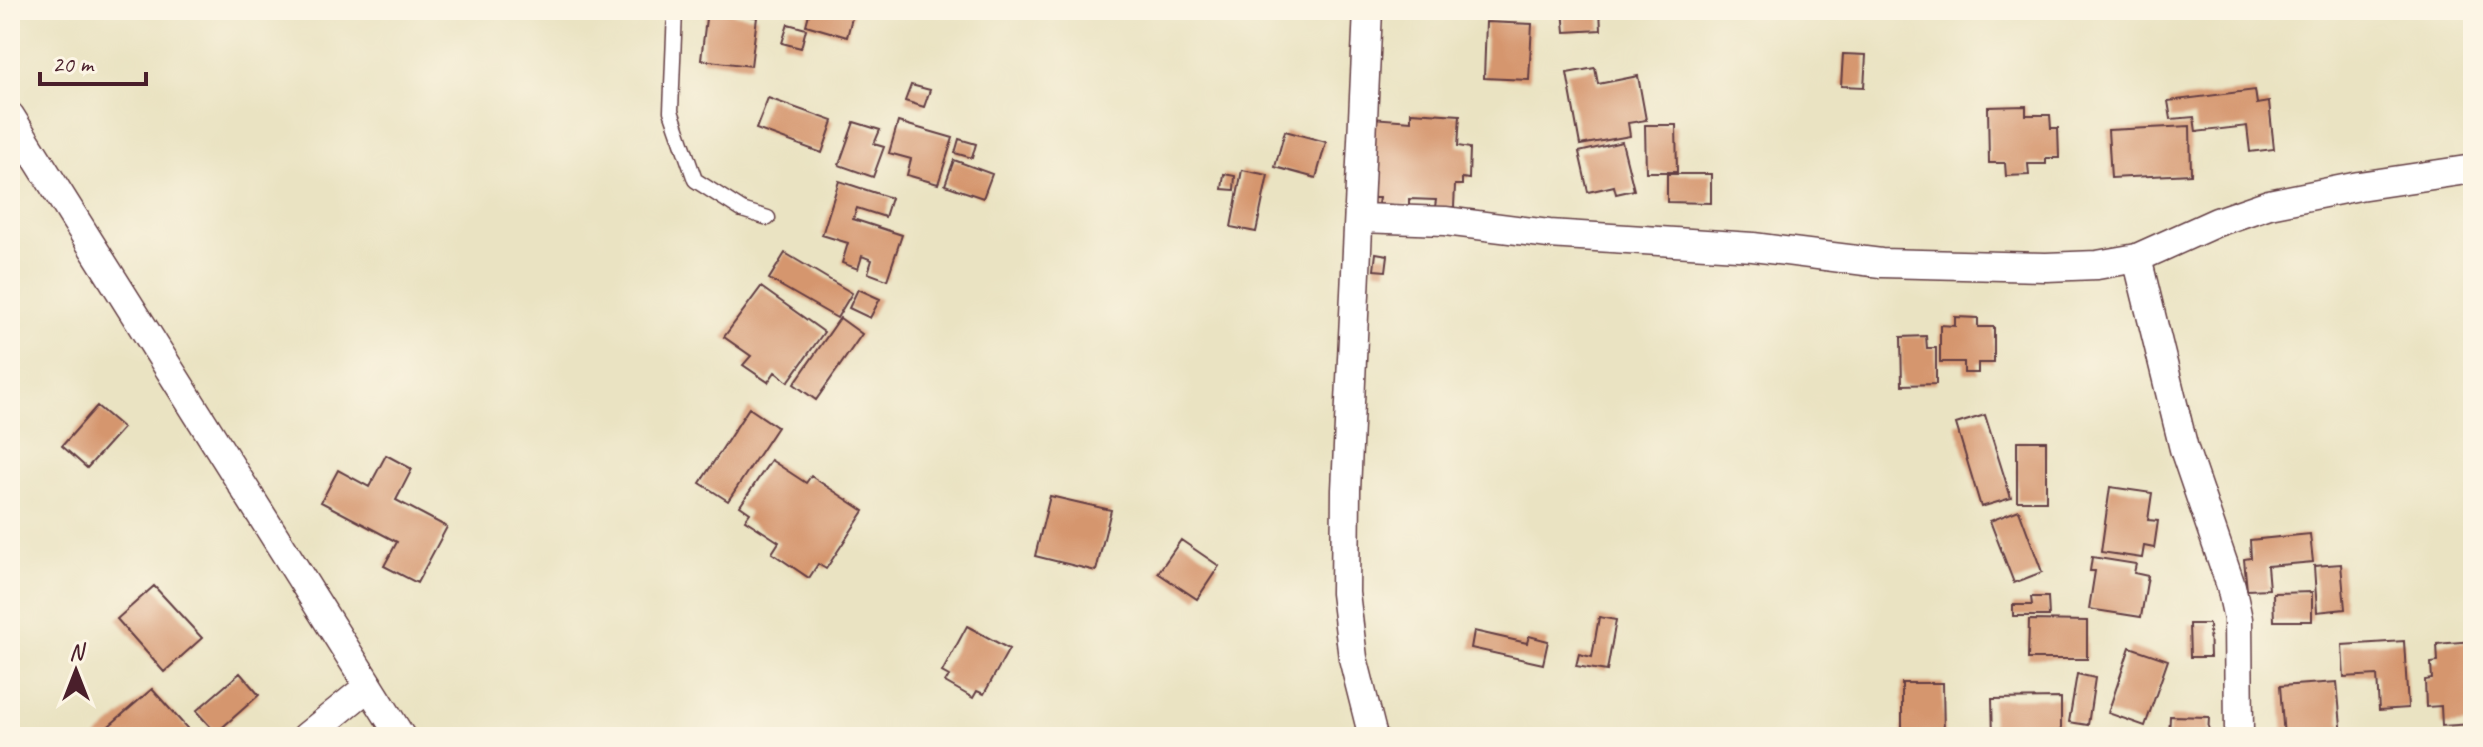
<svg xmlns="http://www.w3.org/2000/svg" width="2483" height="747" font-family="Caveat,sans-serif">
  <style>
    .building { fill: #d5966e }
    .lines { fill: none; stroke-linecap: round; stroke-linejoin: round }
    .lane-casing { stroke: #623c42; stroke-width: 17 }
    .street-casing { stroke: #623c42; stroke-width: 31 }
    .lane { stroke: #fff; stroke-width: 14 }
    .street { stroke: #fff; stroke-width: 28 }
  </style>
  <rect width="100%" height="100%" fill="#fcf5e5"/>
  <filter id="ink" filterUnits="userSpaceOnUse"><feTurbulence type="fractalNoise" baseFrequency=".0125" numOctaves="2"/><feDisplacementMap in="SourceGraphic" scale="16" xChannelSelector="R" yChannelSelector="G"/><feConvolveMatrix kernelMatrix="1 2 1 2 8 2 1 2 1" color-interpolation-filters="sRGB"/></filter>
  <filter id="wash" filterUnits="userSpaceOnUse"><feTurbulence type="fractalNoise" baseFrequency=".006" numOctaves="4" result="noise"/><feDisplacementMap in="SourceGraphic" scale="32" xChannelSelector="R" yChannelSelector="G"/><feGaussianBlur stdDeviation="1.8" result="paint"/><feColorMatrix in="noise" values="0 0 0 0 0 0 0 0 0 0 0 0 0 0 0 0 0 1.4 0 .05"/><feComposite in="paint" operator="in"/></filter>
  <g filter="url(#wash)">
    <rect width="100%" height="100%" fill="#eae3c2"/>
    <g id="blocks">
      <path class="building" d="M707 10H733L732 14 757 17 751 66 701 60Z
        M810 10H854L847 37 806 25Z
        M1563 10H1600L1601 30 1565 32Z
        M1486 22 1532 24 1529 80 1484 78Z
        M788 24 806 29 801 48 782 43Z
        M1843 54 1866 55 1864 87 1841 86Z
        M1595 68 1598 84 1638 76 1646 120 1628 123 1630 136 1580 145 1567 73Z
        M911 85 930 90 924 107 905 101Z
        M2255 90 2257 104 2269 102 2274 149 2250 152 2247 126 2196 132 2194 117 2171 119 2168 101Z
        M768 98 833 121 822 153 756 129Z
        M2026 106V115H2050L2051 128H2058L2059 158H2046V164H2028L2029 175 2006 176 2005 163H1989L1988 107Z
        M1411 112 1460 115 1458 146 1470 148 1469 179 1462 178V185H1455L1454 207H1435L1436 200 1409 199V206L1378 204 1379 198H1368L1372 118 1411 121Z
        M854 122 880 130 874 144 884 147 873 177 839 165Z
        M898 122 953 138 938 184 907 175 911 159 889 153Z
        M1645 125H1676L1677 172H1646Z
        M2190 126 2191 174 2111 178 2108 130Z
        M1285 131 1326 142 1316 178 1275 167Z
        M959 139 976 144 972 158 955 153Z
        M1622 142 1634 190 1616 194 1614 186 1588 192 1579 152Z
        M954 160 992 174 983 198 945 185Z
        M1242 170 1268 175 1256 232 1231 227Z
        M1224 174 1235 176 1234 190 1222 189Z
        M1667 174H1711V203L1667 202Z
        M839 181 891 198 885 217 857 208 853 219 902 235 887 280 868 273 872 260 862 256 858 269 842 263 848 243 822 235Z
        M785 253 852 293 837 318 769 279Z
        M1376 253 1388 255 1386 271 1374 270Z
        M761 287 824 332 788 382 775 372 768 382 743 365 751 356 724 337Z
        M858 289 880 299 870 318 849 308Z
        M1955 317 1978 318V327H1994V363H1978V373H1964V362H1940V325L1955 326Z
        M840 318 862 334 816 400 794 384Z
        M1926 336 1927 348H1936V384L1902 385 1901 337Z
        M97 406 123 428 87 468 62 446Z
        M749 408 777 427 728 501 700 483Z
        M1985 415 2011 498 1981 507 1956 424Z
        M2017 441H2046V501H2017Z
        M386 455 412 469 396 500 447 527 417 583 384 566 397 542 321 502 338 470 369 487Z
        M771 460 806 483 811 476 864 511 826 569 818 564 809 578 772 553 779 542 745 520 750 513 740 506Z
        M2110 487 2152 493 2148 520 2158 521 2154 548 2144 546 2142 558 2101 552Z
        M1050 496 1111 510 1096 571 1035 556Z
        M2019 510 2042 572 2014 583 1990 521Z
        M2310 534 2313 562 2267 566 2269 589 2247 590 2244 559 2251 558 2250 540Z
        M1181 540 1219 566 1197 599 1158 573Z
        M2092 557 2136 564 2134 573 2148 576 2141 617 2089 609 2095 571H2090Z
        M2341 564 2345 609 2317 612 2314 566Z
        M154 586 202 638 164 672 117 619Z
        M2312 592V621H2274L2273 593Z
        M2031 597H2048L2049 616H2013V605H2032Z
        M1599 617 1616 620 1607 671 1576 666 1579 654 1592 657Z
        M2029 620 2087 621V659H2028Z
        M2189 624H2209L2210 657H2190Z
        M967 626 1009 649 984 694 977 691 973 698 945 682 949 676 942 672Z
        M1474 631 1527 643 1529 636 1548 641 1543 664 1471 648Z
        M2404 641 2408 708 2379 710 2377 675 2344 677 2342 645Z
        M2473 641V724L2442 726 2441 706 2426 707 2425 680 2432 679 2431 663 2438 662 2437 644Z
        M2130 647 2168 660 2145 726 2108 713Z
        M240 673 259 695 216 733 196 711Z
        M2077 674 2095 678 2088 725 2069 722Z
        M2337 682 2342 737H2284L2280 686Z
        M1902 683H1943L1944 737H1902Z
        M152 689 195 737H96Z
        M2061 698V737H1993L1992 699Z
        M2170 716 2209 717 2208 737H2169Z"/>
    </g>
  </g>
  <g filter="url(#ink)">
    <use href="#blocks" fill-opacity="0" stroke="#623c42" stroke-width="2"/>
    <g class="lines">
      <g class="lane-casing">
        <path id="lane" d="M675 10 671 111 695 180 742 210 768 218"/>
      </g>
      <g class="street-casing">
        <path id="street" d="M1368 10 1346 490 1345 593 1353 658 1373 737
          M10 116 401 737
          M1360 218 1445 221 1549 234 1753 247 1881 263 2046 267 2097 265 2137 258 2217 222 2269 204 2359 186 2473 169
          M2137 258 2184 449 2231 586 2238 619 2239 737
          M306 737 369 686"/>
      </g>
      <use href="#lane" class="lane"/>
      <use href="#street" class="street"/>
    </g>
  </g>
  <rect width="2483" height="747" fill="none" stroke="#fcf5e5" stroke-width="40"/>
  <g transform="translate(76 671)" stroke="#fcf5e5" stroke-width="6" paint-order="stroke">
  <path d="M0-6L14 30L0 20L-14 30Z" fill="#4a1f2b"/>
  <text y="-12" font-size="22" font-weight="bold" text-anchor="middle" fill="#4a1f2b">N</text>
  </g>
  <path d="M40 72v12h106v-12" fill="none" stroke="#4a1f2b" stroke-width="4"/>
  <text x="52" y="72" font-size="24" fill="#4a1f2b" stroke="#fcf5e5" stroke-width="6" paint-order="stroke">20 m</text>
</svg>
